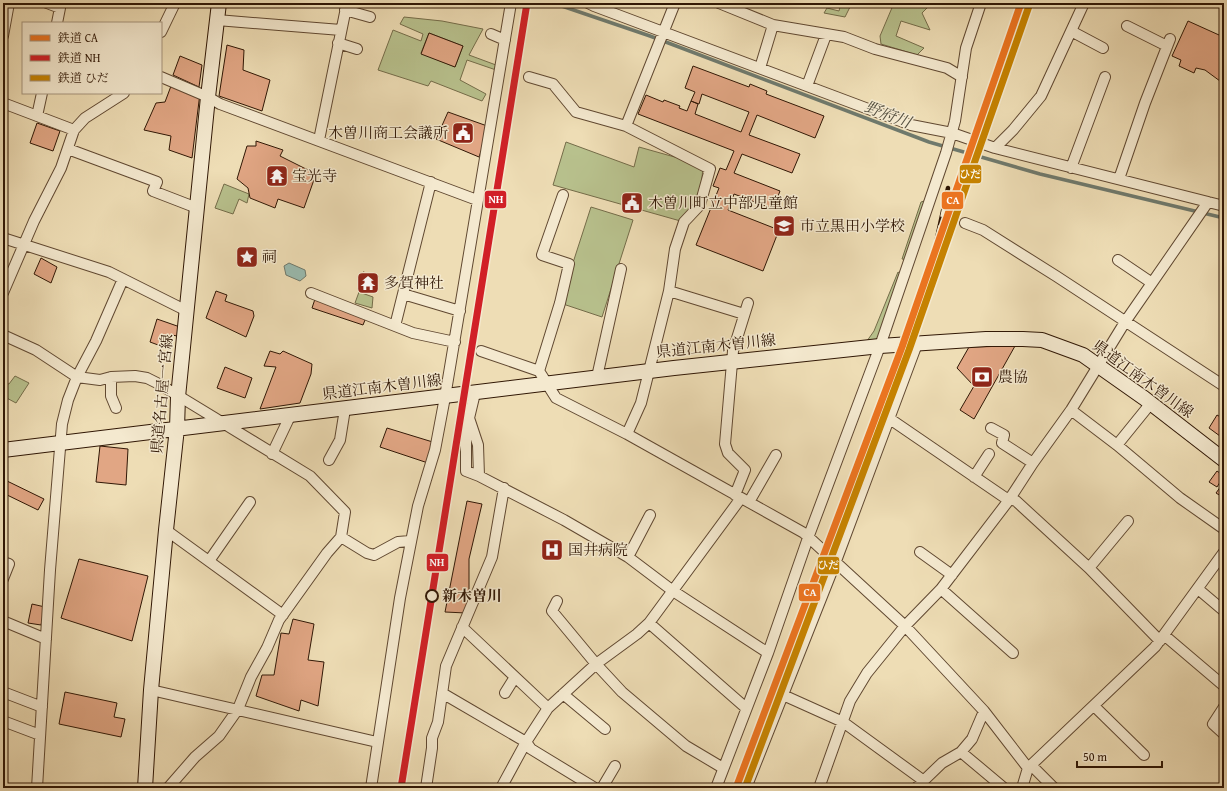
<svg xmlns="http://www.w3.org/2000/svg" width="1227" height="791" font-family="'Gentium Book Plus','Noto Serif JP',serif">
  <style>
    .green { fill: #b8c18d; stroke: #746c49; fill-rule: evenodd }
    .water { fill: #99bbb0; stroke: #6f796c }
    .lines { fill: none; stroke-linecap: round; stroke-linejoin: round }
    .stream { stroke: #6f796c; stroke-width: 3.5 }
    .building { fill: #e1a684; stroke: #301705 }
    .street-casing { stroke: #604831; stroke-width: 12 }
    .secondary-casing { stroke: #301705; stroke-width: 16 }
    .street { stroke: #f4e9cf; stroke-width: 10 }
    .secondary { stroke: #f4e9cf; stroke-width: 14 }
    .rail-casing { stroke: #301705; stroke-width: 4.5 }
    .rail { stroke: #f4e9cf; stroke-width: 3; stroke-dasharray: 9; stroke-linecap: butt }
    .rail-1-casing { stroke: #f4e9cf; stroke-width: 10 }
    .rail-2-casing { stroke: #f4e9cf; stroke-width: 10 }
    .rail-3-casing { stroke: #f4e9cf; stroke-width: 10 }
    .rail-1 { stroke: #ea7420; stroke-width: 7 }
    .rail-2 { stroke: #d12027; stroke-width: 7 }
    .rail-3 { stroke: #c58201; stroke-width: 7 }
    .stop-dot { fill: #f4e9cf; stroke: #301705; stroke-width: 2 }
    .labels { text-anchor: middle; stroke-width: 3; stroke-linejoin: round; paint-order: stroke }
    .poi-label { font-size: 15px; fill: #301705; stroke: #f4e9cf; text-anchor: start }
    .street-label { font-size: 15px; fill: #301705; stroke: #f4e9cf }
    .stop-label { font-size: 15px; font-weight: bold; fill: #301705; stroke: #f4e9cf; text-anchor: start }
    .water-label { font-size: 16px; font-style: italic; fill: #555041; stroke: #f4e9cf }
    .line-badge { stroke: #f4e9cf; stroke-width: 1.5 }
    .badge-label { font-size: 11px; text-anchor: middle; font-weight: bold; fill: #fff }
  </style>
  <rect width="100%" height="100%" fill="#eeddb5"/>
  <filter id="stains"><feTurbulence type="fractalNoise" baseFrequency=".005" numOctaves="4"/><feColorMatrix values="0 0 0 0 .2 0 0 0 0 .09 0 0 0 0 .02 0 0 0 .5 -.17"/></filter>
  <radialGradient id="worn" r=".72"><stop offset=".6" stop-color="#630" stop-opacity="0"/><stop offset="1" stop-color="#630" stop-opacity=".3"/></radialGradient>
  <path class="green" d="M841 3H865L851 5 845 17 824 13 827 8 839 11Z
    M894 3H932L922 13 930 30 901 21 896 36 924 48 917 55 881 44 880 36Z
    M404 17 442 21 483 29 469 55 496 65 499 71 467 60 460 80 486 94 482 101 431 81 428 86 378 70 393 30 421 41 423 34 400 24ZM429 33 463 46 455 67 421 53Z
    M566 142 634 167 639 147 703 165 700 205 684 222 553 185Z
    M224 184 249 194 247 203 239 199 233 214 215 208Z
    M930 199 909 260 902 259 921 202Z
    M591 207 633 220 602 317 560 303Z
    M898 272 904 276 880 346 862 348 874 331Z
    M359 292 373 297 372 308 355 303Z
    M15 376 29 383 16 403 3 396V383L9 384Z"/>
  <path class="water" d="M289 263 305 270 306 276 300 281 286 275 284 266Z"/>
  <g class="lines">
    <path class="stream" d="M553 3 650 36 929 142 1040 174 1224 218"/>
  </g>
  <path class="building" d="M1188 21 1219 35 1222 28 1224 29V84L1205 70 1196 68 1194 73 1179 66 1181 60 1172 56Z
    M429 33 463 46 455 67 421 54Z
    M227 45 244 50 243 70 270 80 262 111 219 96Z
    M180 56 202 65 199 87 173 75Z
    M693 66 749 87 750 84 767 91 766 94 824 116 815 138 757 115 749 135 800 154 792 173 742 154 734 173 780 191 773 209 734 194 728 210 779 230 763 271 696 245 719 188 713 186 720 168 726 170 734 151 638 114 646 95 663 102 664 100 680 106 679 108 687 111 691 101 698 104 695 114 741 132 749 112 702 94 699 104 691 101 695 92 685 88Z
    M171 86 200 93 192 158 169 150 171 136 144 130 156 103 165 102Z
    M448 112 490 127 479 157 436 139Z
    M37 123 60 131 53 151 30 143Z
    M256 141 283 150 280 156 316 174 304 208 278 199 275 208 250 198 248 188 237 179 247 146H256Z
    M41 258 57 267 51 283 34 274Z
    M363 272 378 276 372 293 358 289Z
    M216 291 227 295 225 301 253 311 254 316 246 337 206 318Z
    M315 299 367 315 363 325 312 308Z
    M157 319 180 327 177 336 172 335 169 349 150 342Z
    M1015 346 974 419 960 410 974 386 957 368 969 347Z
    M270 351 280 354 283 351 312 364 311 374 300 403 260 409 276 367 264 366Z
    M225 367 252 378 245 398 217 388Z
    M1217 415 1224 419V439L1209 428Z
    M387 428 436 443 431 464 380 447Z
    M100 446 128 449 126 485 96 482Z
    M1217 471 1224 476 1217 487 1209 482Z
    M5 480 44 499 38 510 3 493Z
    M1224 482V503L1222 501 1224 498 1216 493Z
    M467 501 482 504 469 559V597L473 598 466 613 445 612Z
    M79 559 148 576 132 641 61 618Z
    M32 604 45 607 41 625 28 623Z
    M293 619 314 624 308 660 324 662 318 706 301 700 299 711 256 696 262 675H274L281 633 289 634Z
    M65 692 117 703 114 717 125 719 121 737 59 724Z"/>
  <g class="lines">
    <g class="street-casing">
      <path id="street" d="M47 3 60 8 57 23
        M588 3 594 6 911 125 952 133 995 148 1224 206
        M719 3 773 25 844 37 875 49 947 68 962 77
        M345 10 370 17
        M217 20 341 30
        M1127 26 1167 46
        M1071 31 1103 48
        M161 32 175 3
        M491 34 505 40
        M3 36 9 3
        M338 43 357 49
        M760 68 773 25
        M161 77 208 97 220 104 477 200
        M529 77 553 84 576 112 626 126 710 169 700 205 684 222 675 249 669 291 641 403 627 434
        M807 86 826 35
        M3 103 74 130
        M37 116 42 93
        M626 126 675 3
        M319 140 347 3
        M995 148 1013 130 1041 96 1084 3
        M68 149 157 182 153 191 197 208
        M1071 168 1105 77
        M1119 179 1145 103 1170 39
        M431 182 403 294 460 311
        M965 223 983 230 1056 276 1224 386
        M3 238 109 272 187 311
        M1118 260 1152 283
        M669 291 744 314
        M3 293 34 221 61 168 74 130 85 118 124 93
        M311 293 413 333 455 342
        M395 326 403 294
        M3 335 36 350 77 377 100 380 111 377 135 376 147 378 159 384 310 476 345 512 341 537 327 553 279 620 267 648 251 677 238 709 219 736 195 757 168 788
        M481 351 539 371 556 398 627 434 804 533 905 626 984 711 1028 768
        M539 371 560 303 569 264 542 255 563 195
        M111 377V396L116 408
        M597 377 621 269
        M475 393 469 418 478 445 479 476 564 520 628 557 673 591 768 653
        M1071 410 1117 445 1180 498 1224 529
        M469 418 466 432V471L479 476
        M890 419 1004 497 1016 501 1089 568 1160 641
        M991 428 1004 435 1002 443 1033 463
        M1117 445 1151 403
        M272 454 291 414
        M329 460 340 440 345 409
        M974 477 989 454
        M735 495 745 470 728 453 725 444 733 351 748 303
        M749 502 776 455
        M166 530 283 615
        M341 537 367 553 374 555 398 542 410 541
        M920 552 952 575
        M628 557 650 515
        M209 561 250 502
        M3 562 9 564 3 579
        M1089 568 1128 521
        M941 589 1013 653
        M1198 589 1224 611
        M557 601 552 611 596 664 622 692 686 746 723 768
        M3 621 46 639
        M649 623 746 708
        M462 627 548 708
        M1164 635 1224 686
        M151 690 377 742
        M3 692 42 707
        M442 693 526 742 531 749 595 788
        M505 693 515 677
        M563 694 605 729
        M783 695 843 722 924 781
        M1094 706 1144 755
        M1224 707 1213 724 1224 734
        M3 721 40 735
        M961 752 1004 788
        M1031 765 1054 788
        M37 788 50 570 62 424 68 400 77 377 96 341 123 279
        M371 788 400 598 418 506 435 450 445 397 511 3
        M426 788 432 748V738L438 722 446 666 492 557 504 488
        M501 788 526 742 548 708 596 664 637 634 649 623 741 498
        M602 788 615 766
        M716 788 768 653 808 538 880 346 946 153 955 121 966 48 981 3
        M746 788 836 561 917 344
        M819 788 850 701 867 673 905 626 941 589 1009 500 1033 463 1071 410 1125 322 1208 202
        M916 788 942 763 961 752 972 739 984 711
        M1022 788 1028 768 1155 647 1224 552"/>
    </g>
    <g class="secondary-casing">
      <path id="secondary" d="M3 450 674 368 880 346 986 339H1023L1042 340 1083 355 1144 398 1224 460
        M145 788 151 690 166 530 177 428 178 397 208 97 219 3"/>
    </g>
    <use href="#street" class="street"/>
    <use href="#secondary" class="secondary"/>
    <g class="rail-casing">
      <path id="rail" d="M934 252 948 188"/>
    </g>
    <use href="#rail" class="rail"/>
    <g class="rail-1-casing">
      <path id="rail-1" d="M736 788 902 347 1021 3"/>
    </g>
    <g class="rail-2-casing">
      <path id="rail-2" d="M401 788 527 3"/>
    </g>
    <g class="rail-3-casing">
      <path id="rail-3" d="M745 788 909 350 1029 6"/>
    </g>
    <use href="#rail-1" class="rail-1"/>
    <use href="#rail-2" class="rail-2"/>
    <use href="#rail-3" class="rail-3"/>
  </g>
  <defs>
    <g id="civic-square" transform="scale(1.15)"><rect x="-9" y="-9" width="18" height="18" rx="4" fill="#8f2418" stroke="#f4e9cf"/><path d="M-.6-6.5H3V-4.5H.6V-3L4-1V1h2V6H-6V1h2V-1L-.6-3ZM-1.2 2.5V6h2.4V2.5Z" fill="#fff"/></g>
    <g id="temple-square" transform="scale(1.15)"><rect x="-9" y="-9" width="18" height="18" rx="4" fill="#8f2418" stroke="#f4e9cf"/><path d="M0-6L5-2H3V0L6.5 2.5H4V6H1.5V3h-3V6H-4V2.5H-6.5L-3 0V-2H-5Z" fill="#fff"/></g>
    <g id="school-square" transform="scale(1.15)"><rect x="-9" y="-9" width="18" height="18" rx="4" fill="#8f2418" stroke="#f4e9cf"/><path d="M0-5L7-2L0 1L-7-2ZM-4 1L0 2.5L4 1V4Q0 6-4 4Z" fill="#fff"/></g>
    <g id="sight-square" transform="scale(1.15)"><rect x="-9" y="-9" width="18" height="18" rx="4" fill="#8f2418" stroke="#f4e9cf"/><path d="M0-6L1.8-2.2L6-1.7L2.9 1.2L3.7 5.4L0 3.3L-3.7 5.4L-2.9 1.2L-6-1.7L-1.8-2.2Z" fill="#fff"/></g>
    <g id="bank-square" transform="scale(1.15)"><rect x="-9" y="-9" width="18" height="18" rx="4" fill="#8f2418" stroke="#f4e9cf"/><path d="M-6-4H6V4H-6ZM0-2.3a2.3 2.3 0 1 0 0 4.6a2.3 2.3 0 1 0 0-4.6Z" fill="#fff"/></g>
    <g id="hospital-square" transform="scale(1.15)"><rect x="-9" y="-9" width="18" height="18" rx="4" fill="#8f2418" stroke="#f4e9cf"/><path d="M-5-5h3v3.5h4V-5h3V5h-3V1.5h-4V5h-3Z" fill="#fff"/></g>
  </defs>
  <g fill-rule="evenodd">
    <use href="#civic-square" x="463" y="133"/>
    <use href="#temple-square" x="277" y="176"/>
    <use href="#civic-square" x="632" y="203"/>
    <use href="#school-square" x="784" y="226"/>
    <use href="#sight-square" x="247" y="257"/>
    <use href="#temple-square" x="368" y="283"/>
    <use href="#bank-square" x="982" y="377"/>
    <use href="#hospital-square" x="552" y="550"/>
  </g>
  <circle class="stop-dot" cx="432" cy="596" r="6"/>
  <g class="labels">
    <g class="poi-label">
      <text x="448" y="138" text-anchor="end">木曽川商工会議所</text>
      <text x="292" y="181">宝光寺</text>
      <text x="648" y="208">木曽川町立中部児童館</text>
      <text x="800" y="231">市立黒田小学校</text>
      <text x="262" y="262">祠</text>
      <text x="384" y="288">多賀神社</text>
      <text x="998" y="382">農協</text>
      <text x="568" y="555">国井病院</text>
    </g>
    <g class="street-label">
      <text transform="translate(716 346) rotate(-6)" y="5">県道江南木曽川線</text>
      <text transform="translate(1143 379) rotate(36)" y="5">県道江南木曽川線</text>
      <text transform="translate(382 387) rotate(-7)" y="5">県道江南木曽川線</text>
      <text transform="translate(162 394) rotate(-85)" y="5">県道名古屋一宮線</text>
    </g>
    <g class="stop-label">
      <text x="442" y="601">新木曽川</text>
    </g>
    <g class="water-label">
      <text transform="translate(888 114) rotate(21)" y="6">野府川</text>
    </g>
  </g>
  <g class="line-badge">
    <rect x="959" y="164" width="23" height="20" rx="4" fill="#c58201"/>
    <rect x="484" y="190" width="23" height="19" rx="4" fill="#d12027"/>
    <rect x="941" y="191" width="23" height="19" rx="4" fill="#ea7420"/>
    <rect x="426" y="553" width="23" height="19" rx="4" fill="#d12027"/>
    <rect x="817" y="556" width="23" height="19" rx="4" fill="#c58201"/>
    <rect x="798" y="583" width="23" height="19" rx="4" fill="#ea7420"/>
  </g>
  <g class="badge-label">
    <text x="970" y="178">ひだ</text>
    <text x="496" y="203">NH</text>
    <text x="953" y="204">CA</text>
    <text x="437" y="566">NH</text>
    <text x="828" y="569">ひだ</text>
    <text x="810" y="596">CA</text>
  </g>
  <rect width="1227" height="791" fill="none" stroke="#eeddb5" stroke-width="16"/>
  <rect x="4" y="4" width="1219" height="783" fill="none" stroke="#301705" stroke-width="2"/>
  <rect x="8" y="8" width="1211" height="775" fill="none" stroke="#301705"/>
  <rect x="22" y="22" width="140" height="72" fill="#f4e9cf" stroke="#a6957e"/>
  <rect x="30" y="35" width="20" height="6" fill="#ea7420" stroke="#a6957e"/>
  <text x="58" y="42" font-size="12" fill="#301705">鉄道 CA</text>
  <rect x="30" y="55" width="20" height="6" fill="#d12027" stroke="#a6957e"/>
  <text x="58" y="62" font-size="12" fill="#301705">鉄道 NH</text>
  <rect x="30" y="75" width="20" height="6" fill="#c58201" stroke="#a6957e"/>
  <text x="58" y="82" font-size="12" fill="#301705">鉄道 ひだ</text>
  <path d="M1077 761v6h85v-6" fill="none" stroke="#301705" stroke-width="2"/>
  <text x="1083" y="761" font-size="12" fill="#301705" stroke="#f4e9cf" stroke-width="3" paint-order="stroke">50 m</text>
  <rect width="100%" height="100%" filter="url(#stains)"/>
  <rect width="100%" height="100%" fill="url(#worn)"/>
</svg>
